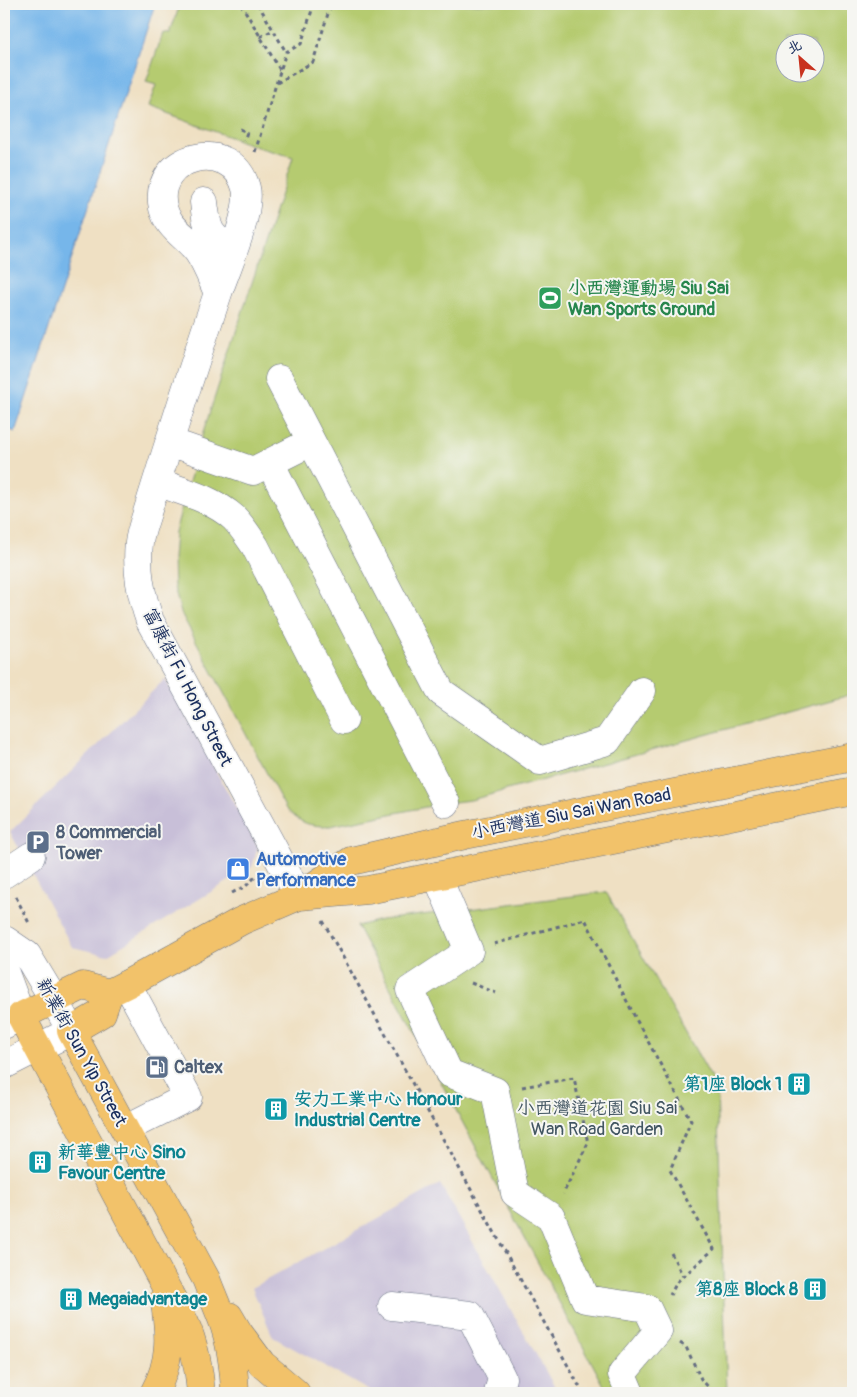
<svg xmlns="http://www.w3.org/2000/svg" width="857" height="1397" font-family="Pangolin,'LXGW WenKai TC',sans-serif">
  <style>
    .industrial { fill: #c8bfd8 }
    .green { fill: #b5cb6f; stroke: #687d66; fill-rule: evenodd }
    .water { fill: #76b6ea; stroke: #4872a4 }
    .lines { fill: none; stroke-linecap: round; stroke-linejoin: round }
    .minor-casing { stroke: #656d81; stroke-width: 29 }
    .major-casing { stroke: #656d81; stroke-width: 29 }
    .path { stroke: #656d81; stroke-width: 3; stroke-dasharray: 4 4; stroke-linecap: butt }
    .minor { stroke: #fff; stroke-width: 28 }
    .major { stroke: #f2c26a; stroke-width: 28 }
    .labels { text-anchor: middle; stroke-width: 4; stroke-linejoin: round; paint-order: stroke }
    .leisure-label { font-size: 18px; font-weight: bold; fill: #27864d; stroke: #f6f6f2; text-anchor: start }
    .street-label { font-size: 18px; fill: #1b2f5e; stroke: #f6f6f2 }
    .service-label { font-size: 18px; font-weight: bold; fill: #4e5e75; stroke: #f6f6f2; text-anchor: start }
    .shop-label { font-size: 18px; font-weight: bold; fill: #366cbe; stroke: #f6f6f2; text-anchor: start }
    .culture-label { font-size: 18px; font-weight: bold; fill: #0d838f; stroke: #f6f6f2; text-anchor: start }
    .park-label { font-size: 18px; fill: #425662; stroke: #f6f6f2 }
  </style>
  <rect width="100%" height="100%" fill="#f6f6f2"/>
  <filter id="ink" filterUnits="userSpaceOnUse"><feTurbulence type="fractalNoise" baseFrequency=".02" numOctaves="2"/><feDisplacementMap in="SourceGraphic" scale="10" xChannelSelector="R" yChannelSelector="G"/><feConvolveMatrix kernelMatrix="1 2 1 2 8 2 1 2 1" color-interpolation-filters="sRGB"/></filter>
  <filter id="wash" filterUnits="userSpaceOnUse"><feTurbulence type="fractalNoise" baseFrequency=".0096" numOctaves="4" result="noise"/><feDisplacementMap in="SourceGraphic" scale="20" xChannelSelector="R" yChannelSelector="G"/><feGaussianBlur stdDeviation="1.12" result="paint"/><feColorMatrix in="noise" values="0 0 0 0 0 0 0 0 0 0 0 0 0 0 0 0 0 1.4 0 .05"/><feComposite in="paint" operator="in"/></filter>
  <g filter="url(#wash)">
    <rect width="100%" height="100%" fill="#efe0c3"/>
    <path class="industrial" d="M165 679 258 847 252 867 107 955 72 947 10 832Z
      M440 1184 558 1393H373L273 1337 252 1288Z"/>
    <path class="green" d="M180 4H853V694L471 800 446 803 330 826C308 826 302 824 286 809L181 613 174 587 173 559 175 532 201 439 293 157 257 147 148 107 156 85 146 82 163 33 170 34ZM784 42H814V72H784Z
      M606 892 717 1088 727 1393H608L357 926 381 920Z"/>
    <path class="water" d="M4 4H155L15 432 4 427Z"/>
  </g>
  <g filter="url(#ink)">
    <g class="lines">
      <g class="minor-casing">
        <path id="minor" d="M204 202C207 229 208 236 233 250
          M218 293C212 280 207 265 198 252 187 237 168 228 163 208 151 155 232 135 246 188 252 211 226 269 218 293 193 367 169 442 146 516 143 525 140 534 139 543 136 571 141 595 150 621L299 896
          M279 379 441 692 540 761 607 741 642 691
          M170 442 253 471 311 442
          M270 463 446 803
          M157 482C182 491 213 499 234 518 242 526 248 536 255 546L344 720
          M4 874 31 856
          M437 876 469 951 410 990 449 1073 495 1091 515 1193 551 1217 585 1299 647 1308 658 1331 622 1374 630 1393
          M4 970 21 1016 4 1025
          M4 1065 71 1031 54 1000 27 955 5 940
          M125 1129 188 1097 127 984
          M392 1306 470 1315 502 1378 498 1393"/>
      </g>
      <g class="major-casing">
        <path id="major" d="M300 896 368 890 853 791
          M109 993 102 1013 71 1031 206 1279C211 1292 217 1306 222 1319 231 1343 234 1368 235 1393
          M229 1316 239 1333 262 1364 296 1393
          M154 1393C172 1361 170 1333 164 1298
          M201 1393C199 1368 195 1346 185 1323L21 1016 83 986 109 993 127 984 241 921 299 896 351 861 465 835 853 757"/>
      </g>
      <path class="path" d="M241 4 280 70
        M258 4 286 52
        M260 37 273 30
        M277 83 313 62 331 4
        M240 129 247 132 244 141
        M255 152 286 52 301 44 314 4
        M232 893 246 886 257 875
        M16 897 29 923
        M323 921 583 1393
        M494 944 585 919 637 1021 691 1121 670 1170 714 1249 677 1282 670 1295
        M471 983 496 993
        M522 1087 574 1078 588 1143 563 1194
        M671 1253 683 1276
        M680 1343 686 1347 701 1379 714 1393"/>
      <use href="#minor" class="minor"/>
      <use href="#major" class="major"/>
    </g>
  </g>
  <defs>
    <g id="stadium-square" transform="scale(1.25)"><rect x="-9" y="-9" width="18" height="18" rx="4" fill="#2e9e5b" stroke="#f6f6f2"/><path d="M0-5a6.5 5 0 1 0 0 10a6.5 5 0 1 0 0-10ZM-3.5-1.8h7v3.6h-7Z" fill="#fff"/></g>
    <g id="parking-square" transform="scale(1.25)"><rect x="-9" y="-9" width="18" height="18" rx="4" fill="#5c6f8a" stroke="#f6f6f2"/><path d="M-3.5-5.5H1a3.5 3.5 0 0 1 0 7H-1V5.5H-3.5ZM-1-3.4V-.6H.8a1.4 1.4 0 0 0 0-2.8Z" fill="#fff"/></g>
    <g id="shop-square" transform="scale(1.25)"><rect x="-9" y="-9" width="18" height="18" rx="4" fill="#3f7fe0" stroke="#f6f6f2"/><path d="M-5-2.5h2.3a2.7 3.5 0 0 1 5.4 0H5L5.5 6h-11ZM-1.5-2.5h3a1.5 2.3 0 0 0-3 0Z" fill="#fff"/></g>
    <g id="fuel-square" transform="scale(1.25)"><rect x="-9" y="-9" width="18" height="18" rx="4" fill="#5c6f8a" stroke="#f6f6f2"/><path d="M-5.5-6h7V0h2V4h1.3V-2.5L3-4.5l.8-.8L6-3V5H2.5V1h-1V6h-7ZM-4.2-4.7v3.2H.2V-4.7Z" fill="#fff"/></g>
    <g id="building-square" transform="scale(1.25)"><rect x="-9" y="-9" width="18" height="18" rx="4" fill="#0f9aa8" stroke="#f6f6f2"/><path d="M-4-6H4V6H1V3H-1V6H-4ZM-2.5-4.3h1.7v1.8h-1.7ZM.8-4.3h1.7v1.8H.8ZM-2.5-1h1.7V.8h-1.7ZM.8-1h1.7V.8H.8Z" fill="#fff"/></g>
  </defs>
  <g fill-rule="evenodd">
    <use href="#stadium-square" x="550" y="298"/>
    <use href="#parking-square" x="38" y="842"/>
    <use href="#shop-square" x="238" y="869"/>
    <use href="#fuel-square" x="157" y="1067"/>
    <use href="#building-square" x="799" y="1084"/>
    <use href="#building-square" x="276" y="1109"/>
    <use href="#building-square" x="40" y="1162"/>
    <use href="#building-square" x="815" y="1289"/>
    <use href="#building-square" x="71" y="1299"/>
  </g>
  <g class="labels">
    <g class="leisure-label">
      <text x="568" y="294">小西灣運動場 Siu Sai<tspan x="568" dy="21">Wan Sports Ground</tspan></text>
    </g>
    <g class="street-label">
      <text transform="translate(188 687) rotate(63)" y="6">富康街 Fu Hong Street</text>
      <text transform="translate(571 813) rotate(-11)" y="6">小西灣道 Siu Sai Wan Road</text>
      <text transform="translate(82 1052) rotate(61)" y="6">新業街 Sun Yip Street</text>
    </g>
    <g class="service-label">
      <text x="56" y="838">8 Commercial<tspan x="56" dy="21">Tower</tspan></text>
      <text x="174" y="1073">Caltex</text>
    </g>
    <g class="shop-label">
      <text x="256" y="865">Automotive<tspan x="256" dy="21">Performance</tspan></text>
    </g>
    <g class="culture-label">
      <text x="782" y="1090" text-anchor="end">第1座 Block 1</text>
      <text x="294" y="1105">安力工業中心 Honour<tspan x="294" dy="21">Industrial Centre</tspan></text>
      <text x="58" y="1158">新華豐中心 Sino<tspan x="58" dy="21">Favour Centre</tspan></text>
      <text x="798" y="1295" text-anchor="end">第8座 Block 8</text>
      <text x="88" y="1305">Megaiadvantage</text>
    </g>
    <g class="park-label">
      <text x="597" y="1114">小西灣道花園 Siu Sai<tspan x="597" dy="21">Wan Road Garden</tspan></text>
    </g>
  </g>
  <rect width="857" height="1397" fill="none" stroke="#f6f6f2" stroke-width="20"/>
  <g transform="translate(800 58) rotate(333)"><circle r="24" fill="#f6f6f2" stroke="#9ea6b7"/>
  <path d="M0-4L9 19L0 12L-9 19Z" fill="#c8321e"/>
  <text y="-8" font-size="14" font-weight="bold" text-anchor="middle" fill="#1b2f5e">北</text>
  </g>
</svg>
